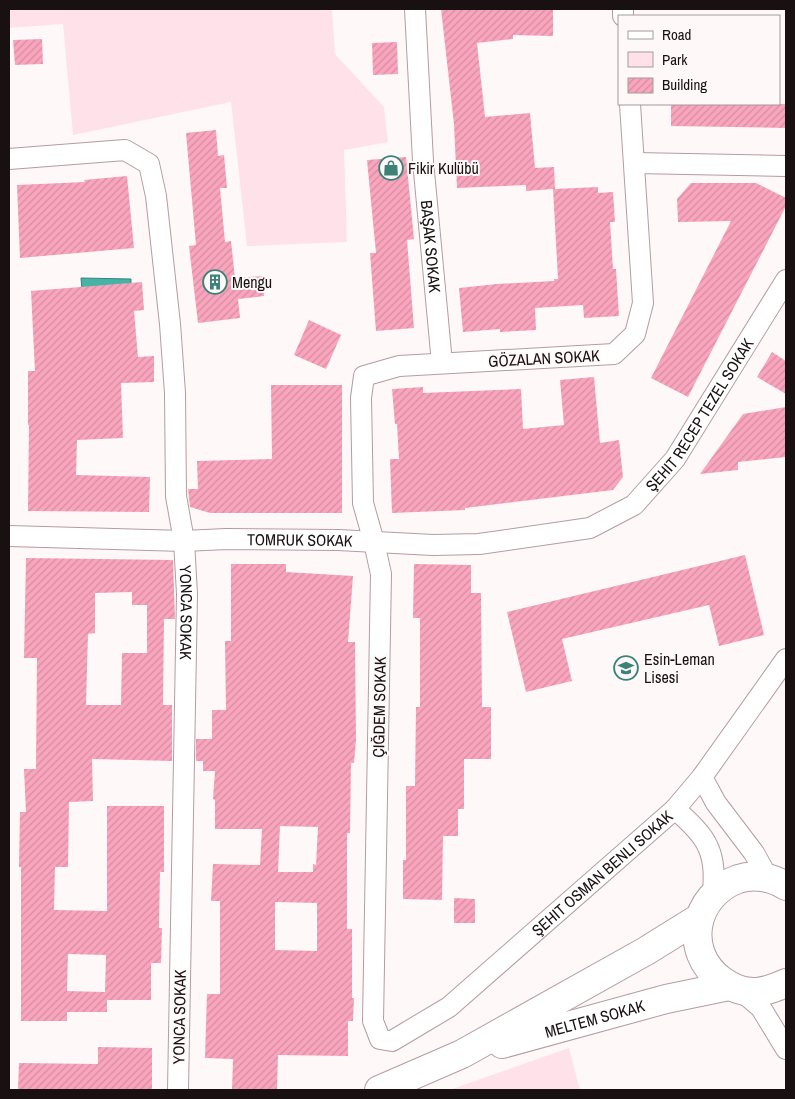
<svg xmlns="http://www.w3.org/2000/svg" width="795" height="1099" font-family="'Archivo Narrow',sans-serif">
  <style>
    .green { fill: #ffe2e9 }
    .water { fill: #45b4a7; stroke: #38837a }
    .building { fill: url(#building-hatch); fill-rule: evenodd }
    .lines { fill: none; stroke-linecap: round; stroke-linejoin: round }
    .minor-casing { stroke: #b59ba2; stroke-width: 22 }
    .secondary-casing { stroke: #b59ba2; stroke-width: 30 }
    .minor { stroke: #fff; stroke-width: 20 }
    .secondary { stroke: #fff; stroke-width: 28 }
    .labels { text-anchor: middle; stroke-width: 4; stroke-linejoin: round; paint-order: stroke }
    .poi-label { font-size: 16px; fill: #191012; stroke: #fef8f9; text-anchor: start }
    .street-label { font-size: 16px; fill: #191012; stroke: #fef8f9 }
  </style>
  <defs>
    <pattern id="building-hatch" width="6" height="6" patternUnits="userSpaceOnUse" patternTransform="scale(1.25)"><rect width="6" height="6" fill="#f9a5bd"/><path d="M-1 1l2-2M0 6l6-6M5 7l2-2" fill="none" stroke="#d58da1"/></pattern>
  </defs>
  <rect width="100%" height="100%" fill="#fef8f9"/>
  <path class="green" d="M9 9H332L335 54 384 107 388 142 344 150 347 242 247 246 231 102 73 135 63 24 9 28Z
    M569 1048 580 1090H449Z"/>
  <path class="water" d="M81 278 131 279V298L82 290Z"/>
  <path class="building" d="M441 9H553V36L513 35V39L477 43 485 117 530 113 535 168 554 167 555 189 598 187V193L613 192 615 222H610L613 269H616L619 316 584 318 583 305 535 308 536 330 500 332V329L463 332 459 288 497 284 554 281V279H558L553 189 526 191V185L457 188 454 124Z
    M42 39 43 64 15 65 13 40Z
    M397 42 398 74 373 75 372 43Z
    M671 104H786V128L671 126Z
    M216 130 218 156 224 155 227 188H220L225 242 231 241 235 278 263 276 264 296 238 299 240 318 198 323 189 246 196 245 186 133Z
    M406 157 414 239 407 240 414 328 376 331 370 253H376L367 160Z
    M127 176 134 248 20 258 17 185 85 182 84 180Z
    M691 183H756L786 198V206L688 397 651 378 731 221 678 222 677 199Z
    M142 282 144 310 134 311 138 357 154 356V382L121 383 123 438 77 440 76 475 150 477 149 512 28 511 29 425H28V371H35L31 291Z
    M309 320 341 335 326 369 294 355Z
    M772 352 786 361V394L757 377Z
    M594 377 600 443 619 440 623 477 613 490 465 508V510L392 513 390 459H399L397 424H395L392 389 423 387V393L521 389 523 429 564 425 560 380Z
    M271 385H342V513H210L190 507 188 489H198L197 461 272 459Z
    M786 407V457L738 462V470L700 474 743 414Z
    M745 555 764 635 719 646 709 605 562 639 572 681 526 692 507 612Z
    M26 558 173 560 175 619H164L163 705H172V761L92 759 93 801 69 802 68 867H55L54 910 107 911V806H164V872H160L159 928H162L161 963H151V1000H107V1012H67V1021H21V867H19L20 812H26L24 769H36L37 658H24ZM132 592V605H147V653H122L121 705H86L88 634 95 633V593ZM68 954 106 955 105 992 67 991Z
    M231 564H286V572L353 576 348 642H355L356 740 354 763H351L350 833H347V929H352V998H354L353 1021H348V1056L278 1055 277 1090H232L233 1059 205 1058 207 994H220V901H211L213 864 260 865 262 829H215V800L213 799 215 771H203V761H196V739H212V710H226L225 641H231ZM280 826 318 827 316 865 313 864V872H278ZM275 902 317 903V951L275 950Z
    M414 564 471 565V593H481L482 707H491V759H464V809H458V836H443L442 900 403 899V860H406V786H415L416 707H420V618H413Z
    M454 898 475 899V923H454Z
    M98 1047 152 1048V1090H18L19 1063 98 1064Z"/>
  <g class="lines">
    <g class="minor-casing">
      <g id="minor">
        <path id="s1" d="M415 9 423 161 442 363"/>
        <path d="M623 9V16"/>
        <path id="s2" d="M630 104 643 303 635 334 614 354 399 366 364 376 361 398 363 503 374 542 381 574 373 1021 380 1039 392 1041 449 1007 675 809 702 777 786 659"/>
        <path id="s3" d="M9 159 125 150 149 164 156 196 170 324 175 393 176 496 184 541 187 594 178 1090"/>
        <path d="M635 163 786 166"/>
        <path id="s4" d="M9 536 184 541 226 539 338 540 433 545 479 544 590 528 634 505 675 459 786 280"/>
        <path d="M702 777 716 803 754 853 768 878"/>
        <path d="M675 809C687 820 702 833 708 847 715 862 714 879 713 894"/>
        <path d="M740 990 761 1008 786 1049"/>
      </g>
    </g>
    <g class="secondary-casing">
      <g id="secondary">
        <path d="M786 886C772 877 754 874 738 879 694 895 682 951 721 980 732 988 744 993 757 992 768 991 777 987 786 983"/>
        <path id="s5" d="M502 1044 666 999 729 986"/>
        <path d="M379 1090 462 1054 646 951 699 918"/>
      </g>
    </g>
    <use href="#minor" class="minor"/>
    <use href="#secondary" class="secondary"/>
  </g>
  <defs>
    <g id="shop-ring" transform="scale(1.25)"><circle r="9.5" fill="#fef8f9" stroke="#3c8279" stroke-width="1.5"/><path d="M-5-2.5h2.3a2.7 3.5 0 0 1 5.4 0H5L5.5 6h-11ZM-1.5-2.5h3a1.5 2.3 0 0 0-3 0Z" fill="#3c8279"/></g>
    <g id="building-ring" transform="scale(1.25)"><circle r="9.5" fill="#fef8f9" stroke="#3c8279" stroke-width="1.5"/><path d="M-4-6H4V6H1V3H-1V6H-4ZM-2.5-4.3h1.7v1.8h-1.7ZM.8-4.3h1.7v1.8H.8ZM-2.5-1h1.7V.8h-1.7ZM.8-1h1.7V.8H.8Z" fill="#3c8279"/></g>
    <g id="school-ring" transform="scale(1.25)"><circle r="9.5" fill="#fef8f9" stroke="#3c8279" stroke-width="1.5"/><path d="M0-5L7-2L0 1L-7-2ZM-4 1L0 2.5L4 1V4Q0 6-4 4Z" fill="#3c8279"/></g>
  </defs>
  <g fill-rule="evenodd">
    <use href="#shop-ring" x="391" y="168"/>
    <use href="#building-ring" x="215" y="282"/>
    <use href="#school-ring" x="626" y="668"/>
  </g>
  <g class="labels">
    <g class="poi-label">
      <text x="408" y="174">Fikir Kulübü</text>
      <text x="232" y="288">Mengu</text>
      <text x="644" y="665">Esin-Leman<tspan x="644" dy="18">Lisesi</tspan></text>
    </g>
    <g class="street-label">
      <text dy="6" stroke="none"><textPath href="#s1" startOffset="238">BAŞAK SOKAK</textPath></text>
      <text transform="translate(544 358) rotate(-3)" y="6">GÖZALAN SOKAK</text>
      <text dy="6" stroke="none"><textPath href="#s4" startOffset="744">ŞEHIT RECEP TEZEL SOKAK</textPath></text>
      <text dy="6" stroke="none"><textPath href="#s4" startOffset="291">TOMRUK SOKAK</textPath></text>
      <text dy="6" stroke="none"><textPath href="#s3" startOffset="595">YONCA SOKAK</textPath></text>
      <text transform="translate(379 707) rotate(-89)" y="6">ÇIĞDEM SOKAK</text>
      <text dy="6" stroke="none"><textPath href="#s2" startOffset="1461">ŞEHIT OSMAN BENLI SOKAK</textPath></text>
      <text transform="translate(179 1017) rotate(-89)" y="6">YONCA SOKAK</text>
      <text dy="6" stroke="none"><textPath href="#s5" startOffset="96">MELTEM SOKAK</textPath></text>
    </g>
  </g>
  <rect width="795" height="1099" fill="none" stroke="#191012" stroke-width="20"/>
  <rect x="618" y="15" width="162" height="90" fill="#fef8f9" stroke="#a29b9d"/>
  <rect x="628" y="31" width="25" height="8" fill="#ffffff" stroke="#a29b9d"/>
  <text x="662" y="40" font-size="15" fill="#191012">Road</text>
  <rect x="628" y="52" width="25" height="15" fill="#ffe2e9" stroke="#a29b9d"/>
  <text x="662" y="65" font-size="15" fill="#191012">Park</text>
  <rect x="628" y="78" width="25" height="15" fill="url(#building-hatch)" stroke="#a29b9d"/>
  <text x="662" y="90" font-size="15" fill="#191012">Building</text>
</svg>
